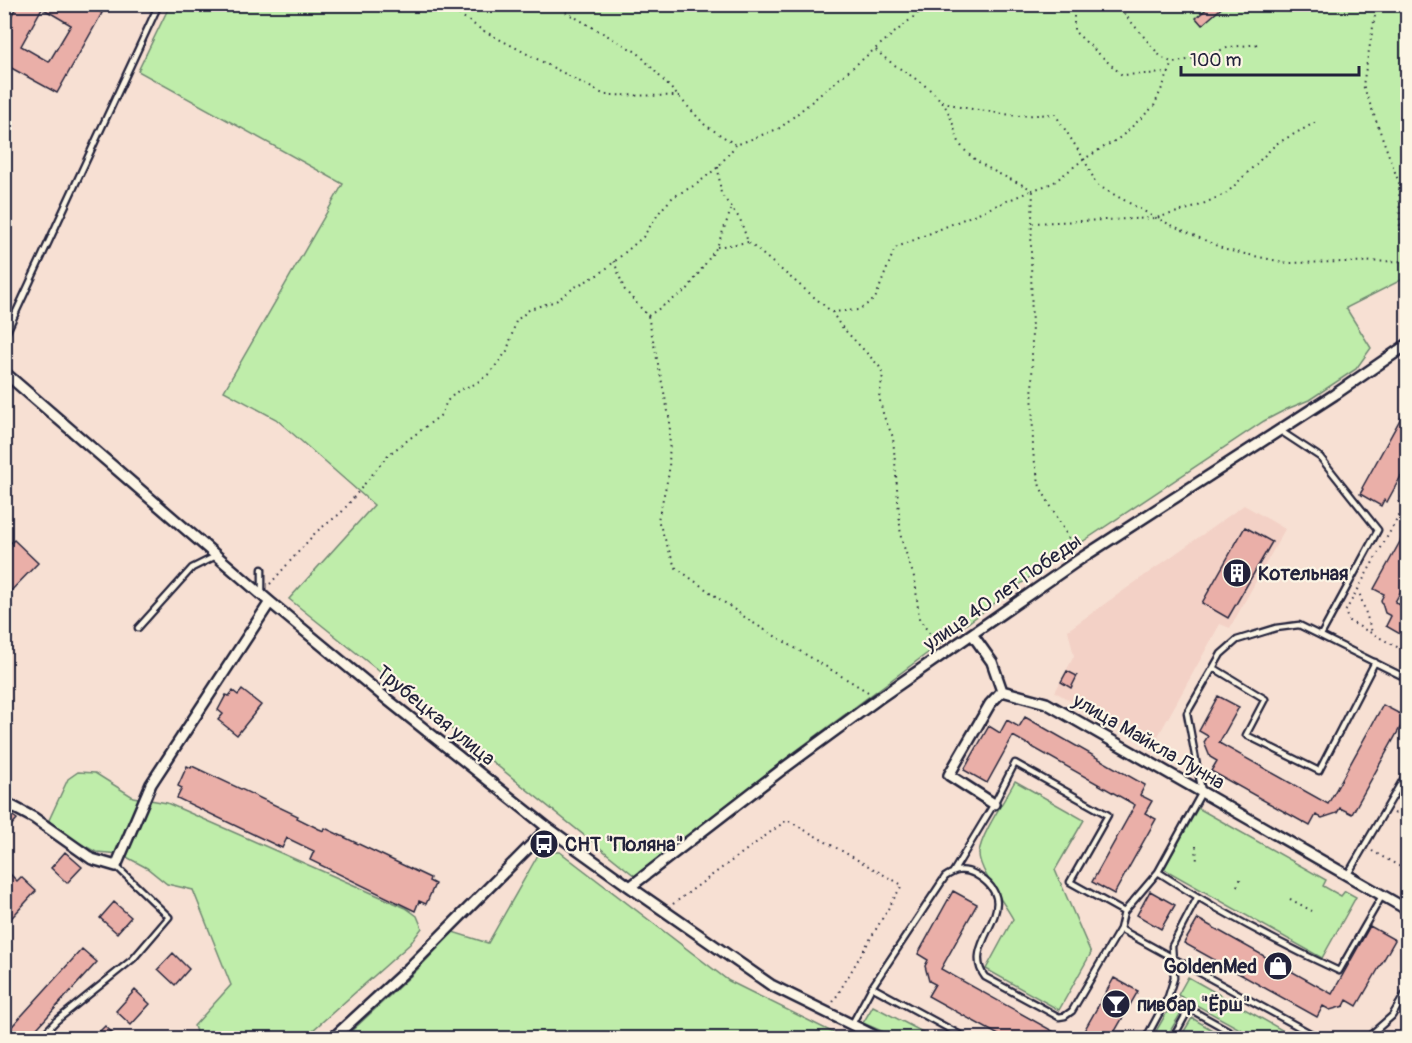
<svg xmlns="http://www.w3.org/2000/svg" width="1412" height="1043" font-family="Pangolin,sans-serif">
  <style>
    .built { fill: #f3d1c6 }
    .green { fill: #bfedaa; stroke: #708872; stroke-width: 1.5 }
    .building { fill: #eaafa8; stroke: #22223b; stroke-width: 1.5; fill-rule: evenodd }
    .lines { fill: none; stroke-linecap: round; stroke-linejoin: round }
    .service-casing { stroke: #22223b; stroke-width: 9 }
    .minor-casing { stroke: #22223b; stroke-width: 14 }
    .path { stroke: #22223b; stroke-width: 2; stroke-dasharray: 1.5 4.5; stroke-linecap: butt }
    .service { stroke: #fcf5e5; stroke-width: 4.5 }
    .minor { stroke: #fcf5e5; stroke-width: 9 }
    .labels { text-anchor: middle; stroke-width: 4.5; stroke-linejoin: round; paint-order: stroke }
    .poi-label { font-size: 20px; font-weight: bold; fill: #22223b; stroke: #fcf5e5; text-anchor: start }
    .street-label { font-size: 20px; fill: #22223b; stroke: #fcf5e5 }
  </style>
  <rect width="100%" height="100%" fill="#f7e0d3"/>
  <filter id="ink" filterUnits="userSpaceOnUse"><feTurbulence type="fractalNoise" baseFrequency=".0167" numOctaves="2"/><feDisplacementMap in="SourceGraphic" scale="12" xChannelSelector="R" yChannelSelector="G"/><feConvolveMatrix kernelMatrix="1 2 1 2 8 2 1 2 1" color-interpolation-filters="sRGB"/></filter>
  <g filter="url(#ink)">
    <path class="built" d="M1244 505 1285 529 1230 628 1220 624 1152 747 1055 692 1074 656 1068 630Z"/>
    <path class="green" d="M170 5H1407V279L1405 278 1346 308 1371 348 1356 369 1309 400 1287 409 1264 421 1034 574 789 756 635 876 289 599 374 505 276 419 224 391 343 184 138 71Z
      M78 772 95 773 133 797 167 803 406 908 417 916 422 928 410 944 304 1038H198L194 1026 231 985 193 890 167 884 147 868 121 854 96 852 53 829 49 820 68 779Z
      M1015 781 1084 820 1055 870 1091 953 1059 1010 986 969 1013 919C1005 904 978 869 979 853 981 834 1006 798 1015 781Z
      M1198 808 1326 880 1323 886 1341 896 1345 891 1356 897 1322 958 1164 869Z
      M547 852H560L729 981 844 1038H344L416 971 453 932 488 943 538 855Z
      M1188 977 1296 1038H1256L1178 995Z
      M873 1006 934 1038H898L863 1023Z
      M1170 1007 1181 1013 1166 1038H1152Z
      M1192 1018 1214 1031 1210 1038H1180Z"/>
    <path class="building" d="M18 4H88L102 13 57 93 4 64V29ZM42 8 71 25 49 62 21 46Z
      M1212 4H1226L1202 25 1196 18Z
      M1407 407V465L1387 502 1384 500 1381 506 1360 494 1363 489 1362 488Z
      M1245 527 1272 542 1228 618 1202 603Z
      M1407 529V580L1395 602 1407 609V638L1386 626 1391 616 1385 613 1381 600 1384 594 1374 589Z
      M14 540 38 563 4 598V549Z
      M1067 671 1077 676 1071 688 1061 682Z
      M242 690 261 705 237 735 218 720 223 714 218 710 226 695 229 696 233 691 238 695Z
      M1218 696 1239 707 1219 743 1328 804 1383 705 1406 717 1352 814 1340 808 1337 813 1322 818 1316 815 1310 826 1211 771 1217 761 1210 757 1204 742 1208 736 1199 731Z
      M1025 717 1145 785 1140 795 1152 801 1145 813 1156 819 1114 894 1092 882 1135 805 1013 736 987 783 964 770 989 726 1000 733 1007 720 1019 727Z
      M187 766 191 768 192 766 298 816 297 818 319 829 324 831 325 828 430 878 429 881 435 884 426 904 419 901 415 911 310 860 314 851 287 838 282 848 177 798 182 788 178 786Z
      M4 810 17 819 4 833Z
      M65 852 82 867 67 883 51 868Z
      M9 873 17 881 21 877 36 891 4 926V878Z
      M953 891 977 904 941 969 1065 1038H1004L928 996 935 984 929 981 925 966 928 960 918 954Z
      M1150 891 1175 905 1161 929 1137 915Z
      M114 902 131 917 117 933 100 918Z
      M1198 919 1332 994 1370 926 1395 940 1357 1006 1347 1000 1344 1006 1330 1010 1323 1006 1317 1017 1184 943Z
      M82 949 97 962 28 1038H10L5 1034Z
      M173 953 189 969 175 985 158 969Z
      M1114 978 1138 991 1111 1038H1080Z
      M135 990 150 1004 131 1025 116 1011Z
      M105 1026 118 1038H93Z"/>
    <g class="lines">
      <g class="service-casing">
        <path id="service" d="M4 338 159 4
          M1279 430 1320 457 1378 530 1321 635
          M262 595V569
          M138 628 192 568 216 556
          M1214 668 1265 699 1246 735 1319 771 1375 662
          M953 872 994 804 1015 763 1108 815 1070 882 1124 912
          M1158 872C1216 910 1276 942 1339 971L1382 896
          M1348 874 1408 771
          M1120 929 1319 1038
          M872 987 966 1038
          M1168 997 1242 1038
          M851 1026 872 987 945 877C955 870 963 868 975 874 1031 906 958 941 985 977L1059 1017 1065 1016 1072 1011 1120 929 1124 912 1158 872 1202 792 1187 713 1221 654 1237 640 1276 628 1299 625 1408 679
          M1374 1032 1385 1038
          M40 1038 56 1021 133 959 169 917 116 866
          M1146 1038 1168 997 1174 978 1172 946 1197 898
          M1173 1038 1189 1009
          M1222 1038 1227 1030
          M1367 1038 1392 1016 1408 989"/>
      </g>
      <g class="minor-casing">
        <path id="minor" d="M4 372 270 602 388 700 548 828 630 887 771 985 879 1038
          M972 634 992 662 1002 691
          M4 802 34 818 92 859 116 866 151 784 270 602
          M994 804 949 775 990 704 1002 691 1046 703 1408 910
          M630 887 784 768 878 699 1080 559 1334 395 1408 344
          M333 1038 409 968 548 828"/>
      </g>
      <path class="path" d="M444 4 482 30 605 95 679 96
        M557 4 562 10 638 53 705 125 736 145 780 128 929 4
        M1074 4V31L1122 75 1169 73
        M1116 4 1161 57 1173 63 1197 58 1230 47 1260 44
        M1377 4 1363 85 1399 183 1400 230
        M1401 4 1408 27
        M876 50C895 69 923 79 941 101 953 114 954 136 962 147 979 168 1010 178 1033 190L1053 183 1084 159 1121 137 1154 106 1173 63
        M942 101 960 107 1017 116 1055 114 1084 159 1097 185 1156 218 1226 250 1287 263 1408 261
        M718 167 721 194 740 219 748 242 832 312 840 325 879 366 883 375 879 397 884 417 893 437 901 538 915 580 919 618 937 645
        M1032 223 1156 218 1196 207 1227 193 1276 144 1318 121
        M1400 230 1408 222
        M717 247 748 242
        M614 261 624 289 648 316 670 421 669 473 658 520 675 567 750 621 868 692
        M832 312 858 310 875 299 895 248 1033 190 1031 248 1033 453 1040 487 1076 551
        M648 316 687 290 717 247 731 210
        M1408 486 1399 502 1408 507
        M1405 505 1345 612 1349 621 1408 653
        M270 584 316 532 341 513 388 455 441 415 447 401 459 390 475 384 490 373 507 351 516 321 530 309 556 301 575 287 601 273 643 237 661 210 673 197 697 184 718 167 736 145
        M1358 589 1372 632
        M1394 813 1408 820
        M1196 846 1197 863
        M1372 851 1408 871
        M1237 886 1241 878
        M1290 899 1312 911
        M673 904 787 820 902 885 832 1004"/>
      <use href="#service" class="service"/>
      <use href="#minor" class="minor"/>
    </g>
  </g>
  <defs>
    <g id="building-disc" transform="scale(1.5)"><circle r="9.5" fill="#22223b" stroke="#fcf5e5"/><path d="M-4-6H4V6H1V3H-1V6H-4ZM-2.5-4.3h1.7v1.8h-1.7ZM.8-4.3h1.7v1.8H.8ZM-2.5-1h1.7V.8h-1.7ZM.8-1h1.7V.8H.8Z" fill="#fff"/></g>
    <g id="bus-disc" transform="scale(1.5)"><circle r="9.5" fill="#22223b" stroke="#fcf5e5"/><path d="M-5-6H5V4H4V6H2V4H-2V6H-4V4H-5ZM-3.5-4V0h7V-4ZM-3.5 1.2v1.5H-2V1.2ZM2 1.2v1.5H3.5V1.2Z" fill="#fff"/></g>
    <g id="shop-disc" transform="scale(1.5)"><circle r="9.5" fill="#22223b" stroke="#fcf5e5"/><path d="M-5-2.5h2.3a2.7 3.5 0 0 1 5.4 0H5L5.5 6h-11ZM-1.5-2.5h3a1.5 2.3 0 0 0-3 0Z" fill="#fff"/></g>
    <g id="bar-disc" transform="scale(1.5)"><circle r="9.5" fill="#22223b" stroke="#fcf5e5"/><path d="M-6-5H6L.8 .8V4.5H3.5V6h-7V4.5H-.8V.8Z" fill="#fff"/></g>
  </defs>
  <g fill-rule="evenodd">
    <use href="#building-disc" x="1237" y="573"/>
    <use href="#bus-disc" x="544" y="844"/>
    <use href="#shop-disc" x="1278" y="966"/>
    <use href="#bar-disc" x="1116" y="1004"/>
  </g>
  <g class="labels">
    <g class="poi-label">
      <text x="1258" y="580">Котельная</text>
      <text x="565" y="851">СНТ "Поляна"</text>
      <text x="1257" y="973" text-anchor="end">GoldenMed</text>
      <text x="1137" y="1011">пивбар "Ёрш"</text>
    </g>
    <g class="street-label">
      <text transform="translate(1002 592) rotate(-35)" y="7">улица 40 лет Победы</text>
      <text transform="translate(436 715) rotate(39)" y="7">Трубецкая улица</text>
      <text transform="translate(1149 741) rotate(30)" y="7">улица Майкла Лунна</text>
    </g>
  </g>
  <rect width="1412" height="1043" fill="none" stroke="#fcf5e5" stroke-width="24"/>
  <rect x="12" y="12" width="1388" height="1019" fill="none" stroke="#22223b" stroke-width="2" filter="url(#ink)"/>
  <path d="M1181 66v9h178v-9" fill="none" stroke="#22223b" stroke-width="3"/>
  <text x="1190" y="66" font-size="18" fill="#22223b" stroke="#fcf5e5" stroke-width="4.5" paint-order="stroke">100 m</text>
</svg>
